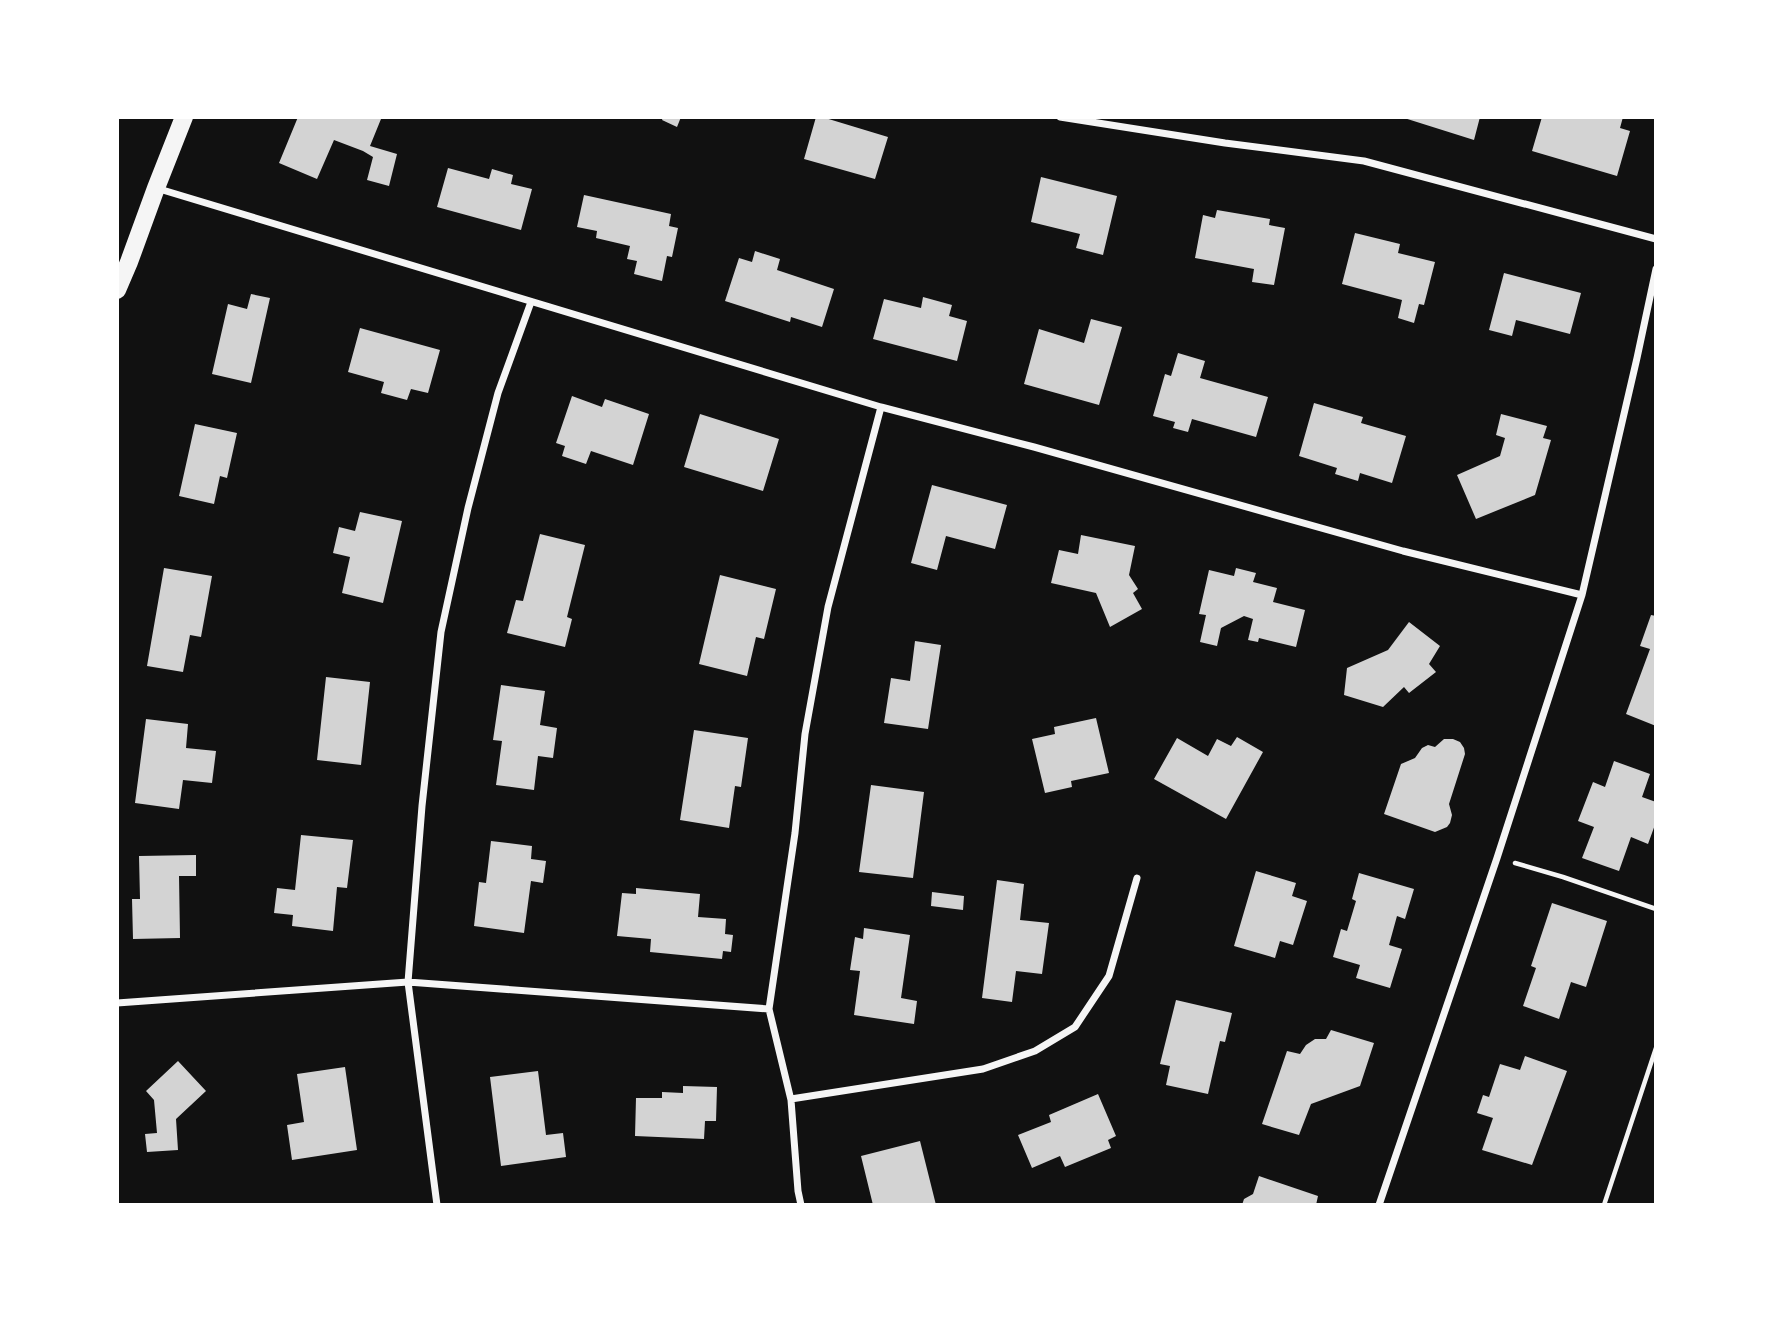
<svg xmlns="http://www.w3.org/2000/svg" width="1773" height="1322" font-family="Ubuntu,sans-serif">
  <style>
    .building { fill: #d3d3d3 }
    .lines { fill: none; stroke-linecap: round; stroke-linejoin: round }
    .path { stroke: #f5f5f5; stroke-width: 4.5 }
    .minor { stroke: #f5f5f5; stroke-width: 7 }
    .primary { stroke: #f5f5f5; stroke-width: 18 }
  </style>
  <rect width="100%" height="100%" fill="#111"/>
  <path class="building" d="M298 117H377L381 119 370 146 397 154 389 186 367 180 373 157 363 151 334 140 317 179 279 163Z
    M663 117H681L677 127 662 120Z
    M816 117H822L888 137 875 179 804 159Z
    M1401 117H1480L1474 140Z
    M1542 117H1623L1620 128 1630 131 1617 176 1532 151Z
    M448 168 489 179 492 169 513 175 511 184 532 189 521 230 437 207Z
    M1041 177 1117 196 1103 255 1076 248 1080 234 1031 222Z
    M584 195 671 214 669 226 678 228 672 257 667 256 662 281 634 274 637 261 627 259 630 246 596 238 597 231 577 227Z
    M1217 210 1270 219 1269 225 1285 228 1274 285 1252 282 1254 269 1195 258 1203 215 1215 218Z
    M1355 233 1400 244 1398 253 1435 262 1424 305 1419 304 1414 323 1398 318 1402 300 1342 284Z
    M755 251 780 259 777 270 834 289 822 327 791 317 790 322 725 301 739 258 752 262Z
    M1504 273 1581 293 1570 334 1516 320 1512 336 1489 330Z
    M251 294 270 298 251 383 212 374 228 304 247 309Z
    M923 297 952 305 949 316 967 321 957 361 873 339 884 299 921 308Z
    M1091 319 1122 327 1099 405 1024 384 1039 329 1084 343Z
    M360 328 440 350 428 393 411 389 407 400 381 393 384 382 348 372Z
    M1178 353 1205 361 1200 378 1268 397 1256 437 1192 419 1188 432 1173 428 1175 422 1153 416 1165 374 1171 376Z
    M572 396 602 407 605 399 649 414 633 465 591 451 586 464 562 456 565 446 556 443Z
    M1314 403 1363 417 1361 423 1406 436 1392 483 1360 473 1358 481 1335 474 1337 468 1299 456Z
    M700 414 779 439 763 491 684 467Z
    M1501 414 1547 426 1543 438 1551 440 1535 495 1476 519 1457 475 1500 456 1505 438 1496 435Z
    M195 424 237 433 227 478 220 476 214 504 179 496Z
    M932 485 1007 505 995 549 946 536 937 570 911 563Z
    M360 512 402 521 383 603 342 593 350 557 333 553 339 527 355 531Z
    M540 534 585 545 567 617 572 619 565 647 507 633 516 600 523 601Z
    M1081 535 1135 546 1129 575 1138 589 1133 593 1142 609 1110 627 1096 593 1051 583 1059 550 1078 554Z
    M164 568 212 576 201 637 190 635 183 672 147 666Z
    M1236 568 1256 573 1253 582 1277 588 1273 602 1305 610 1296 647 1259 638 1258 642 1248 640 1253 619 1244 616 1221 628 1217 646 1200 642 1206 615 1199 614 1209 570 1234 576Z
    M720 575 776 589 764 639 756 637 747 676 699 664Z
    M1651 615 1656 616V726L1626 714 1650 649 1640 646Z
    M1409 622 1440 646 1429 664 1436 672 1409 693 1404 687 1383 707 1344 695 1347 668 1388 650Z
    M915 641 941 645 928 729 884 723 891 678 910 681Z
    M326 677 370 682 361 765 317 760Z
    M501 685 545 691 540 725 557 728 553 758 538 756 534 790 496 785 502 741 493 740Z
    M1096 718 1109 773 1071 781 1072 787 1045 793 1032 739 1055 734 1054 727Z
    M146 719 188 724 186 748 216 751 212 783 183 780 179 809 135 803Z
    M694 730 748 738 741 787 735 786 729 828 680 820Z
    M1237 737 1263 752 1226 819 1154 779 1177 738 1208 756 1217 739 1231 746Z
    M1444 739H1453L1460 742 1464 748 1465 754 1449 804 1452 815 1450 823 1447 827 1435 832 1384 814 1401 764 1415 758 1422 748 1428 745 1435 747Z
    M1614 761 1650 774 1642 797 1656 802V822L1648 844 1631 837 1619 871 1582 858 1594 827 1578 821 1593 782 1605 787Z
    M871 785 924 792 913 878 859 872Z
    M301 835 353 840 347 888 337 887 333 931 292 926 293 915 274 913 277 888 295 890Z
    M491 841 532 846 531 859 546 861 543 883 531 881 524 933 474 926 479 882 486 883Z
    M196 855V876H179L180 938 133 939 132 899H140L139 856Z
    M1256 871 1296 883 1292 896 1307 901 1293 945 1280 941 1275 958 1234 946Z
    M1359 873 1414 889 1405 919 1397 916 1389 945 1402 949 1390 988 1356 978 1360 965 1333 957 1341 929 1347 931 1356 901 1352 899Z
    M997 880 1024 884 1020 920 1049 923 1042 974 1016 971 1012 1002 982 998Z
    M636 888 700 894 698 917 726 919 725 934 733 935 731 952 723 951 722 959 650 952 651 939 617 936 622 893 636 894Z
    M932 892 964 896 963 910 931 906Z
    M1552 903 1607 921 1586 987 1571 982 1559 1019 1523 1006 1536 968 1531 966Z
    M864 928 910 935 901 998 917 1001 914 1024 854 1015 860 971 850 970 855 937 863 939Z
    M1176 1000 1232 1013 1225 1042 1220 1041 1208 1094 1166 1085 1170 1066 1160 1064Z
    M1331 1030 1374 1043 1360 1086 1311 1104 1299 1135 1262 1124 1287 1051 1300 1054 1306 1045 1315 1039H1326Z
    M1525 1056 1567 1071 1532 1165 1482 1150 1493 1118 1477 1113 1483 1095 1489 1097 1500 1064 1520 1070Z
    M178 1061 206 1091 176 1119 178 1150 147 1152 145 1134 157 1133 154 1100 146 1091Z
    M345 1067 357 1150 292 1160 287 1125 304 1122 297 1074Z
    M538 1071 546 1135 563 1133 566 1157 501 1166 490 1077Z
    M683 1086 717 1087 716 1121H705L704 1139 635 1136 636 1098H662V1092L683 1093Z
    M1098 1094 1116 1136 1108 1140 1111 1148 1065 1167 1060 1156 1032 1168 1018 1135 1051 1122 1049 1115Z
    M920 1141 936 1205H873L861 1156Z
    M1259 1176 1318 1196 1316 1205H1242L1244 1199 1253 1194Z"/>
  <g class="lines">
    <path class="path" d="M1515 863 1563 877 1656 909
      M1604 1205 1656 1048"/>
    <path class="minor" d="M1060 117 1225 143 1364 161 1656 239
      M156 188 881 407 1034 447 1403 551 1582 595
      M117 1003 408 982 769 1009
      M791 1099 983 1069 1035 1051 1075 1027 1109 976 1137 878
      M437 1205 408 982 422 806 441 632 468 508 498 393 531 302
      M801 1205 798 1191 791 1100 769 1009 795 833 805 734 828 607 881 407
      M1379 1205 1497 858 1582 595 1637 358 1656 269"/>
    <path class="primary" d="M117 290 129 262 156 188 184 117"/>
  </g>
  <rect width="1773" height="1322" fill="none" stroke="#ffffff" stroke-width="238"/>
</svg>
